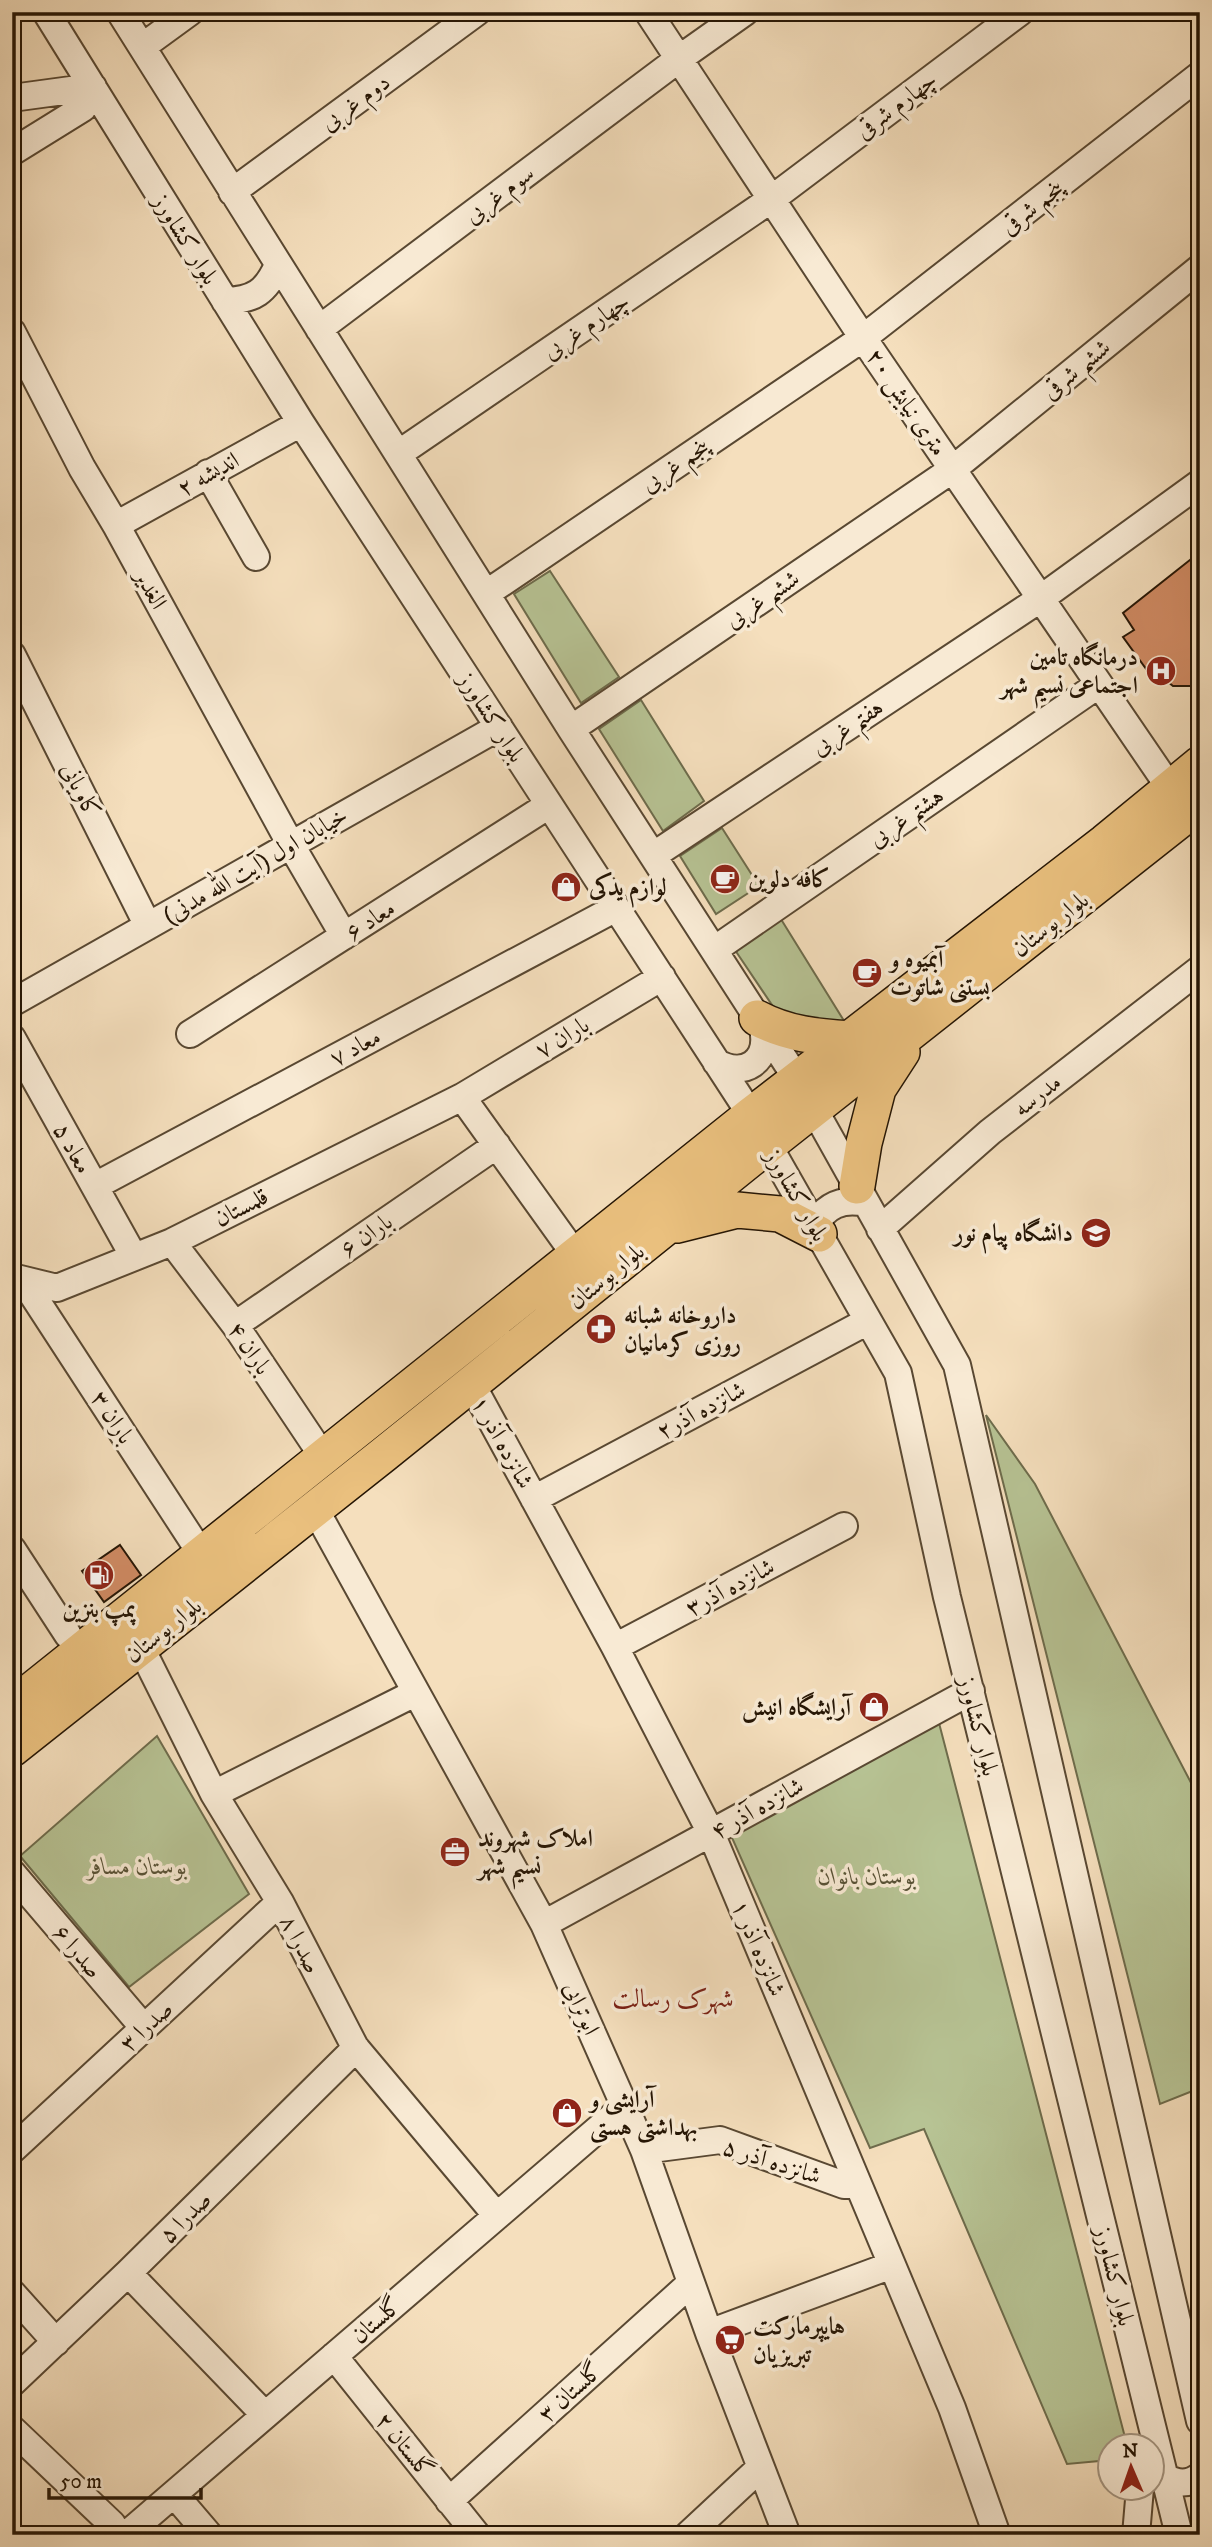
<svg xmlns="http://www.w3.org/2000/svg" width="1212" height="2547" font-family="'IM FELL DW Pica',Amiri,serif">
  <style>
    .green { fill: #b7c394; stroke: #6e6c4c; stroke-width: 2 }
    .building { fill: #d18b64; stroke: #251504; stroke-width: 2 }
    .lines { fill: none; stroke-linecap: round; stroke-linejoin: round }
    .minor-casing { stroke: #594832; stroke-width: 30 }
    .major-casing { stroke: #251504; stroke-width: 38 }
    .minor { stroke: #f8ead4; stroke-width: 26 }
    .major { stroke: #eac07e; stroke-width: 35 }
    .labels { text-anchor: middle; stroke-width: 7; stroke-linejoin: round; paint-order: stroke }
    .street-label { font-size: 24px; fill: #251504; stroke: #f8ead4 }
    .poi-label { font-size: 24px; font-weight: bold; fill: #251504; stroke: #f8ead4; text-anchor: start }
    .park-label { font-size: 24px; font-style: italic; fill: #585236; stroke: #f8ead4 }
    .neighbourhood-label { font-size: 26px; fill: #7a1f14; stroke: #f8ead4 }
  </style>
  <rect width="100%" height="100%" fill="#f5dfbd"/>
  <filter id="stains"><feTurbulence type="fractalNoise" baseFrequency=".00286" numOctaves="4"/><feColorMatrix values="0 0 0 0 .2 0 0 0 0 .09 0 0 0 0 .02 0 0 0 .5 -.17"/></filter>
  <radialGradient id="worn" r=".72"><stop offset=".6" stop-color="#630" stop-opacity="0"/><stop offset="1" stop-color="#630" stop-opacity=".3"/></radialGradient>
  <path class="green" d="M550 571 619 677 581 703 514 594Z
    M641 700 704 801 663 831 599 729Z
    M722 828 759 886 716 914 680 856Z
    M779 916 846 1024 805 1054 735 950Z
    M986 1415 1035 1484 1200 1800V2088L1160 2104Z
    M939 1723 1127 2445 1110 2446V2460L1067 2464 924 2129 870 2148 725 1822Z
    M157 1736 249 1894 129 1987 20 1856Z"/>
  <path class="building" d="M1200 552V686H1173L1163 678 1157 684 1123 637 1134 630 1123 613Z
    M120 1545 141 1575 104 1602 82 1571Z"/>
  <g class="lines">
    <g class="minor-casing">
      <path id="minor" d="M46 12 301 423 751 1115 898 1373 947 1597 1179 2535
        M120 12 571 729 797 1079 957 1365 1200 2421
        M648 12 863 338 1170 788
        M142 47 190 12
        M12 98 93 87
        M12 152 83 108 93 87
        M232 192 477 12
        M225 301C254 300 266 292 278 265
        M319 329 680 58 745 12
        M12 332 82 468 116 525 291 845 344 936
        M398 454 773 198 1020 12
        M208 473 256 557
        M116 525 301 423
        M487 593 863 338 1200 75
        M12 655 148 926
        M571 729 953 469 1200 268
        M654 855 1040 599 1200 483
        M714 950 1098 685
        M12 1003 499 727
        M190 1034 549 805
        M12 1038 134 1257
        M716 1062C744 1079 770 1061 763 1029
        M462 1097 576 1256
        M95 1186 616 908
        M814 1226C826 1205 842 1198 866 1203
        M880 1229 990 1132 1200 969
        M172 1242 235 1325 324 1458
        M12 1277 57 1288 172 1242 462 1097 662 977
        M23 1280 202 1555
        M235 1325 497 1145
        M472 1385 615 1647 711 1833 952 2408 997 2535
        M534 1499 868 1321
        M315 1509 544 1924 644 2150 709 2333 787 2535
        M12 1549 68 1635
        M615 1647 844 1526
        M141 1648 214 1794 280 1902 355 2047 497 2216
        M214 1794 415 1693
        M12 1873 144 2028
        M544 1924 971 1691
        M12 2150 280 1902
        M644 2150 720 2140 844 2185H857
        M128 2273 265 2415
        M12 2293 56 2342
        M709 2333 892 2265
        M334 2356 477 2535
        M12 2383 128 2273 356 2048
        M12 2429 112 2524
        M1165 2477C1177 2484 1188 2485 1200 2476
        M174 2494 209 2535
        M449 2501 691 2283
        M126 2535 626 2105
        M688 2535 760 2468
        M1136 2535 1140 2488"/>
    </g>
    <g class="major-casing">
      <path id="major" d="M757 1018C787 1034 817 1037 851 1039
        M857 1186 864 1143 878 1089 902 1052
        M677 1225 737 1210 780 1214 819 1234
        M12 1706 751 1115 1105 842 1200 764
        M12 1749 383 1455 768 1145 1200 804"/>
    </g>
    <use href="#minor" class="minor"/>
    <use href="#major" class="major"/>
  </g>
  <defs>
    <g id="hospital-disc" transform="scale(1.575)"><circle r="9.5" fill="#8f2418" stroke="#f8ead4"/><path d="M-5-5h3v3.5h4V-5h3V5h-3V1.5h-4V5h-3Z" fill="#fff"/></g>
    <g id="cafe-disc" transform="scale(1.575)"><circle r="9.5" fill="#8f2418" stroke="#f8ead4"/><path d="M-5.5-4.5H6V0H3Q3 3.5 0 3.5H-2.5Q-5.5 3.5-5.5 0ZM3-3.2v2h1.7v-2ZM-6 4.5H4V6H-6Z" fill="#fff"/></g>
    <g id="shop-disc" transform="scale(1.575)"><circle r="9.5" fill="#8f2418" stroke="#f8ead4"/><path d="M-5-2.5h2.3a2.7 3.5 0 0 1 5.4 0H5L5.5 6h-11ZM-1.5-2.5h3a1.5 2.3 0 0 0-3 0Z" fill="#fff"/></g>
    <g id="university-disc" transform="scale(1.575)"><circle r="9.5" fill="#8f2418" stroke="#f8ead4"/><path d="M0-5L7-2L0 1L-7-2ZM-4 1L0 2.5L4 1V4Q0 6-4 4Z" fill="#fff"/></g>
    <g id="pharmacy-disc" transform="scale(1.575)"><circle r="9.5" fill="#8f2418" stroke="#f8ead4"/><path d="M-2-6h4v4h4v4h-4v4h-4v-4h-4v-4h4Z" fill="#fff"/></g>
    <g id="fuel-disc" transform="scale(1.575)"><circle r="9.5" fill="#8f2418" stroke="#f8ead4"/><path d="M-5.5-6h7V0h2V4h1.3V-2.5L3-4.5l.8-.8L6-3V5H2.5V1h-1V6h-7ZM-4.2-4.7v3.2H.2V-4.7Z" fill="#fff"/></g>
    <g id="office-disc" transform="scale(1.575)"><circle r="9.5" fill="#8f2418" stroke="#f8ead4"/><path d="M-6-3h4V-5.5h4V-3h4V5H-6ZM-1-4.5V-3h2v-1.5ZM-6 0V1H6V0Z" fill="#fff"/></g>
    <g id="supermarket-disc" transform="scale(1.575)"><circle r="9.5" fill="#8f2418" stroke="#f8ead4"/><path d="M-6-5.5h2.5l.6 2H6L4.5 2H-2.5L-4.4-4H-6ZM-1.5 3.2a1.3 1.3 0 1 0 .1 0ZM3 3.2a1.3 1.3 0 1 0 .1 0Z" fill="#fff"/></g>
  </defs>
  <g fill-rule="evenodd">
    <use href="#hospital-disc" x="1161" y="671"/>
    <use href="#cafe-disc" x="725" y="879"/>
    <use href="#shop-disc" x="566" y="887"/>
    <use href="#cafe-disc" x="867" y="973"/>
    <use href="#university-disc" x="1096" y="1233"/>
    <use href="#pharmacy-disc" x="601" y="1329"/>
    <use href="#fuel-disc" x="99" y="1575"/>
    <use href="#shop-disc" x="874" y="1707"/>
    <use href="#office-disc" x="455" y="1852"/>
    <use href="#shop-disc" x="567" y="2113"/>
    <use href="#supermarket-disc" x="730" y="2340"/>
  </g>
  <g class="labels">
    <g class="street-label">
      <text transform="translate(355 102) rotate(-36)" y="8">دوم غربی</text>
      <text transform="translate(896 105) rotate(-37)" y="8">چهارم شرقی</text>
      <text transform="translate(499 194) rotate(-37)" y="8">سوم غربی</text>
      <text transform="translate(1032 207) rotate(-38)" y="8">پنجم شرقی</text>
      <text transform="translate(186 239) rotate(58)" y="8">بلوار کشاورز</text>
      <text transform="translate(586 326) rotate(-34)" y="8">چهارم غربی</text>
      <text transform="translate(1076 369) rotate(-39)" y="8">ششم شرقی</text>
      <text transform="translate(907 402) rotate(56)" y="8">۲۰ متری نیایش</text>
      <text transform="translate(675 465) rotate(-34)" y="8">پنجم غربی</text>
      <text transform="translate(208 474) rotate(-29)" y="8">اندیشه ۲</text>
      <text transform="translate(151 589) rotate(61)" y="8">الغدیر</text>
      <text transform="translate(762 599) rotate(-34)" y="8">ششم غربی</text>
      <text transform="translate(492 717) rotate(57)" y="8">بلوار کشاورز</text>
      <text transform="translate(847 727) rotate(-34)" y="8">هفتم غربی</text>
      <text transform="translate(81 790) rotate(63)" y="8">کاویانی</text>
      <text transform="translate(906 817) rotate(-35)" y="8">هشتم غربی</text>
      <text transform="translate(255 865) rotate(-30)" y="8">خیابان اول (آیت الله مدنی)</text>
      <text transform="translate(370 920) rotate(-33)" y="8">معاد ۶</text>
      <text transform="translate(1050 924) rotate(-38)" y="8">بلوار بوستان</text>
      <text transform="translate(562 1037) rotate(-31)" y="8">باران ۷</text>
      <text transform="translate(355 1047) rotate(-28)" y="8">معاد ۷</text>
      <text transform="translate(1037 1095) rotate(-38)" y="8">مدرسه</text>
      <text transform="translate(73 1148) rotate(61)" y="8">معاد ۵</text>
      <text transform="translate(797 1195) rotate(60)" y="8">بلوار کشاورز</text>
      <text transform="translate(241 1207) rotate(-27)" y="8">قلمستان</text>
      <text transform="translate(366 1235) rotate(-35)" y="8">باران ۶</text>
      <text transform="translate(606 1276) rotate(-39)" y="8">بلوار بوستان</text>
      <text transform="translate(250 1348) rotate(56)" y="8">باران ۴</text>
      <text transform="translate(701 1410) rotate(-28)" y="8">شانزده آذر۲</text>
      <text transform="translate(113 1417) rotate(57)" y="8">باران ۳</text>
      <text transform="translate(503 1442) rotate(61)" y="8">شانزده آذر ۱</text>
      <text transform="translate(730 1587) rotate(-28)" y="8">شانزده آذر۳</text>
      <text transform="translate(163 1630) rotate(-38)" y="8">بلوار بوستان</text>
      <text transform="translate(979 1726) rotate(76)" y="8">بلوار کشاورز</text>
      <text transform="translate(757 1808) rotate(-29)" y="8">شانزده آذر ۴</text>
      <text transform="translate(301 1944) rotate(63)" y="8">صدرا ۸</text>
      <text transform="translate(759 1948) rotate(67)" y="8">شانزده آذر ۱</text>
      <text transform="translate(78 1951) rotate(50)" y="8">صدرا ۶</text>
      <text transform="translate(582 2008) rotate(66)" y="8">ابوترابی</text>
      <text transform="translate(146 2026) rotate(-43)" y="8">صدرا ۳</text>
      <text transform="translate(772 2161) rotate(18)" y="8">شانزده آذر ۵</text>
      <text transform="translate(185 2217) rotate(-45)" y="8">صدرا ۵</text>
      <text transform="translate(1115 2276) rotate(76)" y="8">بلوار کشاورز</text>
      <text transform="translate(376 2320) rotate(-41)" y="8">گلستان</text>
      <text transform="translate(570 2392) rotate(-42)" y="8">گلستان ۳</text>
      <text transform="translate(405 2445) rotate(51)" y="8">گلستان ۲</text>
    </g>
    <g class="poi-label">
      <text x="1138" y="665" text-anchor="end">درمانگاه تامین<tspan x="1138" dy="28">اجتماعی نسیم شهر</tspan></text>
      <text x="748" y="887">کافه دلوین</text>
      <text x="589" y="895">لوازم یدکی</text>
      <text x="890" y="967">آبمیوه و<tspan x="890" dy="28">بستنی شاتوت</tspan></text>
      <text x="1073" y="1241" text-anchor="end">دانشگاه پیام نور</text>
      <text x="624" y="1323">داروخانه شبانه<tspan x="624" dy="28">روزی کرمانیان</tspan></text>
      <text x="99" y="1617" text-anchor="middle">پمپ بنزین</text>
      <text x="851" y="1715" text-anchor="end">آرایشگاه انیش</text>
      <text x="478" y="1846">املاک شهروند<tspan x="478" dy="28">نسیم شهر</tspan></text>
      <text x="590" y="2107">آرایشی و<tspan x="590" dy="28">بهداشتی هستی</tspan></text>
      <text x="753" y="2334">هایپرمارکت<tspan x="753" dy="28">تبریزیان</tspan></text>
    </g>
    <g class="park-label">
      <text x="137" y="1874">بوستان مسافر</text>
      <text x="867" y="1884">بوستان بانوان</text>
    </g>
    <g class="neighbourhood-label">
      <text x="673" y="2007">شهرک رسالت</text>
    </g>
  </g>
  <rect width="1212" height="2547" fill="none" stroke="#f5dfbd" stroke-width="42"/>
  <rect x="14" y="14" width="1184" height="2519" fill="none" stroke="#251504" stroke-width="3.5"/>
  <rect x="21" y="21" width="1170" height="2505" fill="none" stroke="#251504" stroke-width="2"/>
  <g transform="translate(1131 2467) rotate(358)"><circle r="33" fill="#f8ead4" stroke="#a49581" stroke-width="2"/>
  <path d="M0-5L12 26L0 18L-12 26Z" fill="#8f2418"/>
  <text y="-10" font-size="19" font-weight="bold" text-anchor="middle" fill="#251504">N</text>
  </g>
  <path d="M49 2488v10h152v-10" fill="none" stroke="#251504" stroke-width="3.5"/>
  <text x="60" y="2488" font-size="21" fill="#251504" stroke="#f8ead4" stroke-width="5" paint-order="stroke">50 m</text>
  <rect width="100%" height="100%" filter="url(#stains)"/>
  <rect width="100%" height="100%" fill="url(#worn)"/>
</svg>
